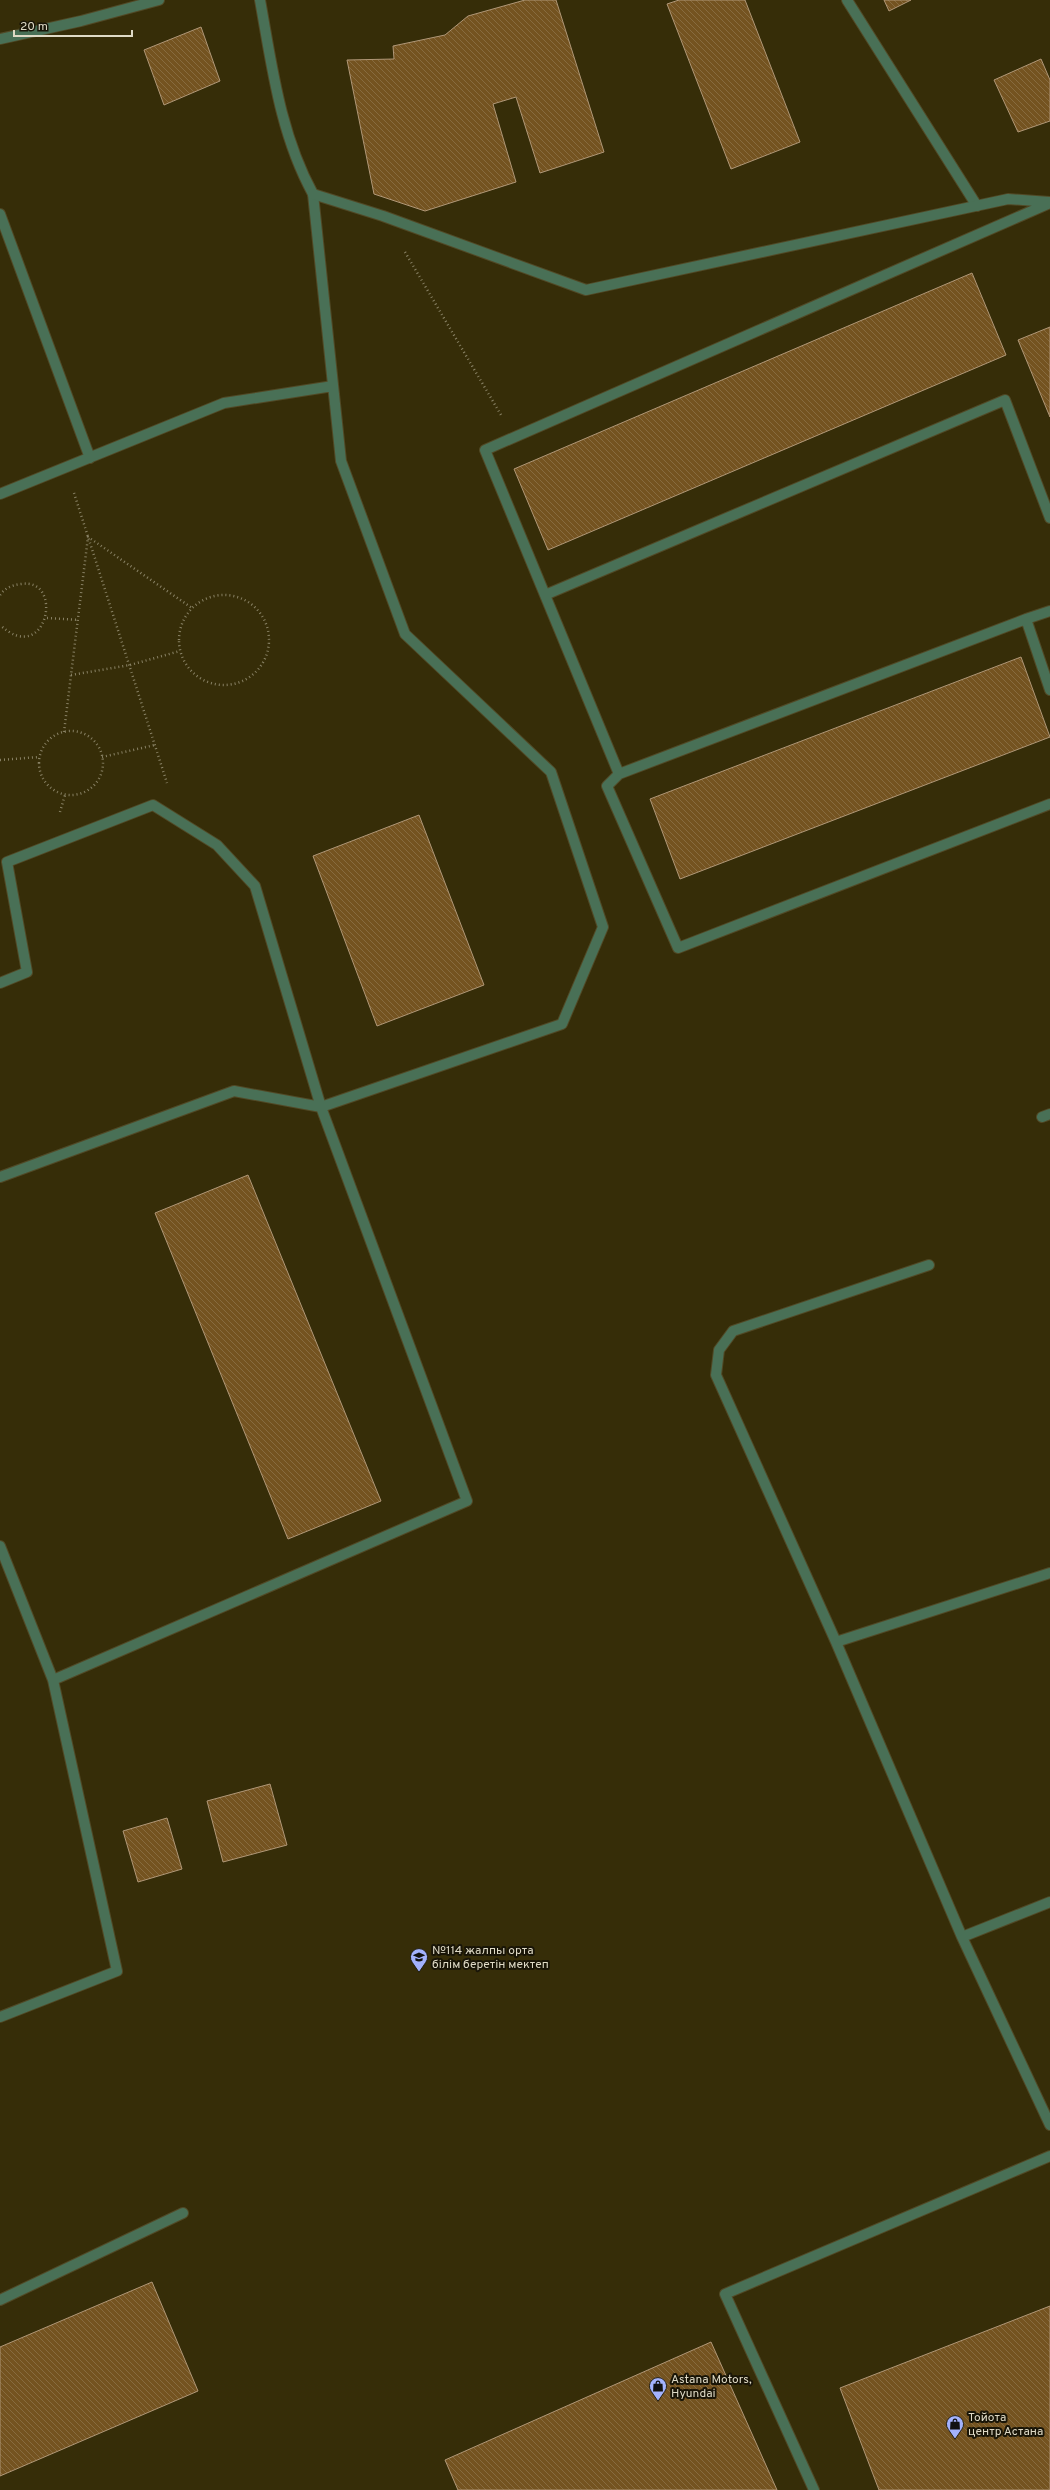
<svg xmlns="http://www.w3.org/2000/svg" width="1050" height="2490" font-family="Overpass,sans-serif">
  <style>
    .building { fill: url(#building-back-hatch); stroke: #b09777 }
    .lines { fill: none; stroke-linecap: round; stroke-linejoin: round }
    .lane-casing { stroke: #514926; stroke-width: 12 }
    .street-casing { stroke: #514926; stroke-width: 12 }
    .path { stroke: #898265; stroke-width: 2.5; stroke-dasharray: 1 3; stroke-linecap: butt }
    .lane { stroke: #497056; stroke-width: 10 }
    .street { stroke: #497056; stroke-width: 10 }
    .labels { text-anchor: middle; stroke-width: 4; stroke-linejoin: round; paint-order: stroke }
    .poi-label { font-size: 12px; fill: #dfdac6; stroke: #191507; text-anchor: start }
  </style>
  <defs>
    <pattern id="building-back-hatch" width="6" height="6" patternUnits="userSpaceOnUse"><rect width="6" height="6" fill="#745320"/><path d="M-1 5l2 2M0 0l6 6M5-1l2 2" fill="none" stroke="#876b3f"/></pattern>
  </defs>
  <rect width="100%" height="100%" fill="#362d08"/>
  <path class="building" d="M525 0H556L604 152 540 173 516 97 493 104 516 182 425 211 374 194 347 60 394 59 393 46 445 35 468 16Z
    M679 0H745L800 142 731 169 667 4Z
    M884 0H911L889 11Z
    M201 27 220 81 164 105 144 50Z
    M1041 59 1050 80V121L1018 132 994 80Z
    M972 273 1006 355 548 550 514 469Z
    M1050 327V417L1018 340Z
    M1021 657 1050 737 680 879 650 799Z
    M419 815 484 985 377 1026 313 856Z
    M248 1175 381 1501 288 1539 155 1213Z
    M270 1784 287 1845 223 1862 207 1801Z
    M167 1818 182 1869 138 1882 123 1831Z
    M152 2282 198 2391 0 2476V2347Z
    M1050 2306V2490H879L840 2388Z
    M711 2342 777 2490H458L445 2460Z"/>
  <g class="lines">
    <g class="lane-casing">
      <path id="lane" d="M847 0 977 206
        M0 39 81 21 159 0
        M0 214 90 458
        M0 494 224 403 333 386
        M0 983 27 972 7 862 153 805 217 845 255 886 321 1107 467 1501 53 1680 117 1971 0 2017
        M1042 1117 1050 1114
        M0 1177 234 1091 321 1107 562 1024 603 927 551 772 405 634 341 461 313 194C280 134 272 66 260 0
        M929 1265 733 1331 719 1350 716 1375 836 1642 962 1937 1050 2125
        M0 1546 53 1680
        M836 1642 1050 1573
        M962 1937 1050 1902
        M0 2300 183 2213
        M814 2490 725 2294 1050 2156"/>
    </g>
    <g class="street-casing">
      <path id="street" d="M313 194 383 216 586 290 1008 199 1050 202
        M545 595 1005 400 1050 518
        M1026 619 1050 611
        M1050 690 1026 619 619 774 607 786 678 948 1050 804
        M619 774 485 450 1050 203"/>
    </g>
    <path class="path" d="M405 252 501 415
      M74 493 167 783
      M0 595C5 588 12 585 21 584 65 577 47 668 0 625
      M179 640a45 45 0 1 1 90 0a45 45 0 1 1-90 0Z
      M47 618 78 620
      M71 675 130 665 180 651
      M39 763a32 32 0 1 1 64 0a32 32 0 1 1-64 0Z
      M64 732 88 537 192 608
      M102 757 155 745
      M0 760 39 757
      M60 812 65 795"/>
    <use href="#lane" class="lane"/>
    <use href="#street" class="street"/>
  </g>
  <defs>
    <g id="school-pin" transform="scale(0.9)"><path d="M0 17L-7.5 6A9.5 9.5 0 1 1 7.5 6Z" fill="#a3b2fd" stroke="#191507"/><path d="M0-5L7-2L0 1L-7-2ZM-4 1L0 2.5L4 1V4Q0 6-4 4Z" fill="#111"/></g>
    <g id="shop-pin" transform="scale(0.9)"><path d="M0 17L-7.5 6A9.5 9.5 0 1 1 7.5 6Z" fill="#a3b2fd" stroke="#191507"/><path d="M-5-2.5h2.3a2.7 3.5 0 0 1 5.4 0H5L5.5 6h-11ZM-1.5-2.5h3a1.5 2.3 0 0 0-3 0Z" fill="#111"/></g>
  </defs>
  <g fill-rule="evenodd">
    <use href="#school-pin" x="419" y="1957"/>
    <use href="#shop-pin" x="658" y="2386"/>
    <use href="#shop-pin" x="955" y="2424"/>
  </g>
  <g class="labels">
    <g class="poi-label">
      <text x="432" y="1954">№114 жалпы орта<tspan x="432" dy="14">білім беретін мектеп</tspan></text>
      <text x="671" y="2383">Astana Motors,<tspan x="671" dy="14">Hyundai</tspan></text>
      <text x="968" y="2421">Тойота<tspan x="968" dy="14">центр Астана</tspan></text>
    </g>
  </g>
  <path d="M14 30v6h118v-6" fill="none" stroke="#dfdac6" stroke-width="2"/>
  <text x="20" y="30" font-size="12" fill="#dfdac6" stroke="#191507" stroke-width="3" paint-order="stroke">20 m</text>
</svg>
